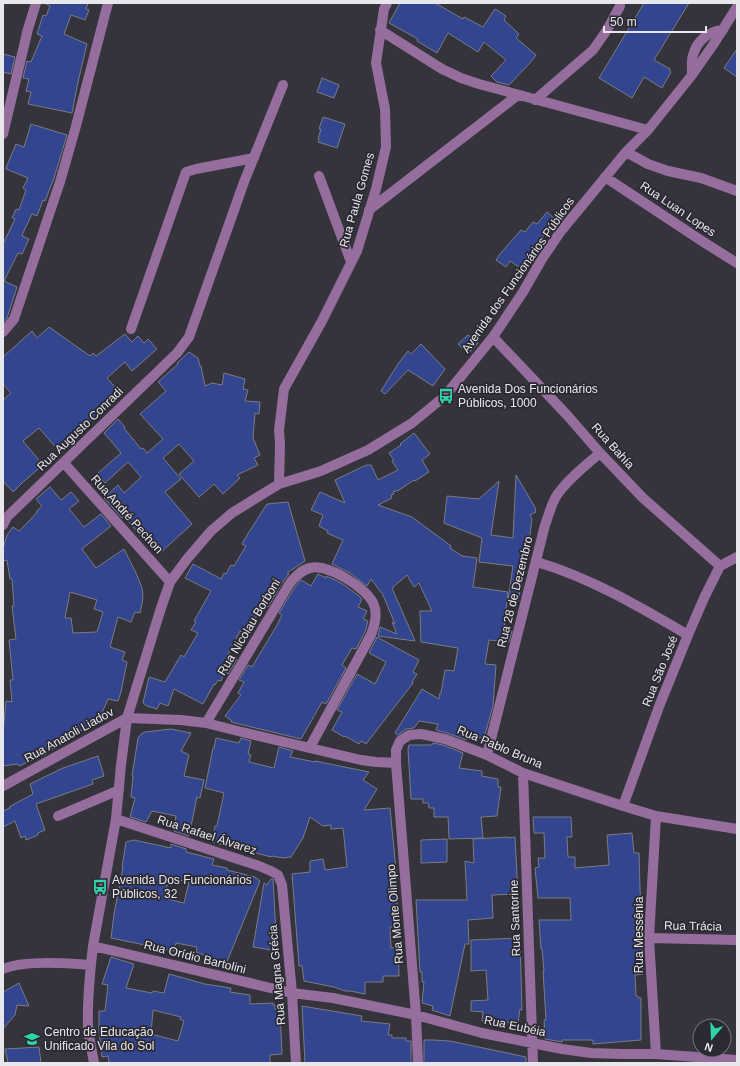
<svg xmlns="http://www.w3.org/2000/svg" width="740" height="1066" font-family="Arial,sans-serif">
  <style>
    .building { fill: #33458f; stroke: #797c85; fill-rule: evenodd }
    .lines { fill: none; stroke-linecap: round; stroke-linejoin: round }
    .minor { stroke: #956e9e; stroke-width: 10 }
    .labels { text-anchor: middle; stroke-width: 3.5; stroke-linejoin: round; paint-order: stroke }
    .street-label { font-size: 12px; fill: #e8e7ec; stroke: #2b2931 }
    .poi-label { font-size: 12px; fill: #e8e7ec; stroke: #2b2931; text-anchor: start }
  </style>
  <rect width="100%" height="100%" fill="#35333b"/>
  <path class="building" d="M44 3H88L86 9 89 10 85 20 71 15 64 34 87 44 78 82 72 113 28 104 31 92 26 91 29 79 23 78 27 61 31 62 42 36 37 34 43 15 46 16 50 6Z
    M400 3H435L463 19 464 17 483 27 495 9 506 16 504 20 519 34 516 38 536 55 529 64 509 85 497 82 491 76 506 60 484 42 478 52 448 33 437 53 417 41 418 39 389 23Z
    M644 3H689L654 60 670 69V71L671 72 662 88 644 77 632 98 599 78Z
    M737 49V77L724 68Z
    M3 54 15 57 11 74 3 72Z
    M322 78 339 85 334 98 317 92Z
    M323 117 345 124 337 148 318 142 319 139H318L321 129H319Z
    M31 124 67 135 54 178 45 201 43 200 37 216 32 214 23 233 22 236 29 239 22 254 18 253 4 281 17 287 7 318 3 322V244L15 219 12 218 16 209 19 210 26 190 23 188 28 178 6 169V168L16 144 24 147Z
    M547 212 556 220 535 247 522 269 510 261 506 267 496 260 500 254 521 230 525 232 533 222 537 224Z
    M49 327 90 356 93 353 96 356 125 334 132 342 138 336 144 343 148 339 157 349 132 371 125 362 107 378 120 393 109 403 93 420 92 419 73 436 74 437 59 451 39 428 23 441 43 465 22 483 13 492 3 481V400L11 393 3 384V357L32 331 37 338Z
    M468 335 474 339 478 343 468 354 458 344Z
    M421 344 445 369 433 386 408 370 385 394 381 391 398 364 408 351 411 354Z
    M189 352 198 358 200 366H201L205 386 212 383 222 385 224 373 245 379 243 389 248 390 245 401 260 402 259 414 255 413 253 438 260 455 254 458 258 465 237 475 240 478 223 494 214 484 199 497 179 474 194 461 179 444 163 458 181 479 165 492 192 524 160 553 156 548 155 549 146 539 144 540 124 516 122 518 104 498 118 485 124 493 141 477 128 462 105 483 97 474 121 453 104 433 118 419 125 427 124 428 141 449 143 448 147 453 163 439 140 414 166 391 158 382 178 364 177 363Z
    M414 433 430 454 422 460 429 472 415 481 414 480 399 490 393 492 394 494 391 495 392 498 378 505 412 517 451 546 450 548 462 556 477 558 473 587 508 592 504 630 512 631 509 642 489 640 485 664 496 665 493 706 484 738 467 737 466 740 447 733 436 730 438 724 419 721 414 728 406 729 398 735 395 733 422 689 439 699 440 693H441L445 670 454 671 458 648 421 642 420 611H432L419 583 414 587 407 575 392 588 415 641 378 636 380 627 397 634 392 622 395 624 383 595 371 579 367 586 350 573 332 564 343 540 327 533 328 531 319 526 323 515 311 510 320 492 345 503 335 480 362 467 367 465H371L378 480 398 470 392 461 394 460 389 453 401 445 400 444Z
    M516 475 536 509 535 510 536 512 530 515 532 519 528 549 518 601 508 600 513 566 479 562 482 538 444 523 447 496 479 499 499 481 491 535 513 538Z
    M50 487 61 500 71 492 79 501 69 509 84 527 101 514 111 526 82 549 96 568 124 549 136 573 142 588 143 595 142 604 140 613 135 612 131 622 118 617 110 647 125 652 122 660 127 662 121 692 118 701 108 699 101 715 96 721 78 733 72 735 58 737 56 747 44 752 46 754 19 766 18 764 3 766V733L6 701 12 702 10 680H13L9 640 16 639 12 606H14L12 579H10L7 560 3 561V549L7 535 13 527 19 531 30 520 37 512V511L42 506 36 499ZM70 592 97 600 94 609 103 612 97 632 73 633 71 618H65Z
    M288 502 305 561 287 573 289 574 284 580 268 607 263 605 246 634 240 631 228 654 237 659 228 674 225 672 221 681 218 680 215 685 214 684 203 704 174 689 168 706 160 703 157 709 147 706 143 703 149 677 165 682 181 655 184 657 198 633 191 630 196 622 194 621 211 591 185 578 193 564 221 579 224 573 226 574 231 565 234 566 246 546 242 544 249 532 267 504Z
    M318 574 326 578V576L333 579 343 584 359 596 362 599 358 607 367 611 363 619 368 621 365 632 356 649 352 648 342 665 346 668 326 704 322 702 301 739 231 722 232 721 225 716 241 695 238 693 244 682 239 680 248 665 252 667 277 625 282 615 279 613 295 587 301 580 311 586Z
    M377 637 419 660 413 672 417 674 412 682 413 683 366 744 361 741 359 744 345 736 344 737 332 730 342 712 337 710 357 674 375 684 386 662 369 653Z
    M171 729 191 733 181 751 189 755 184 776 204 780 200 798 197 797 189 836 174 831 176 816 152 811 146 822 130 817 135 798 131 797 133 776H132L138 738 141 734 145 732Z
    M216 738 239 743 241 738 251 741 248 754 251 755 249 762 274 768 279 747 293 751 290 757 315 762V761L369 772 363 780 377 789 364 810 390 808 397 880V926L390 927 391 948 398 947 399 976H383V982H365V994L350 991H345L334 987 304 981 302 966H299L292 874 310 872V861L323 859 325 870 347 867 343 828 331 829V825L323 826 310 817 303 838 291 857 283 858 272 856 271 857 252 852V849L232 845 231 847 212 842 215 826H217L224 793 205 788 213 748H214Z
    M433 743 443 745 463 753 459 768 482 771V776L498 779V787H501L497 816 481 817 483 838 449 839 448 817H434V808H429L428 803H423V799H411L408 749 409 745H432Z
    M98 756 104 776 92 780 93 784 36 804 45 830 38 833V835L26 840 25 836 21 838 15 821 3 827V811L10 808 9 807 33 794 30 784 63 768Z
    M533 817H571L572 837H567L568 857H575V868L609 865 607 835 632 833 634 853H639L641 921H636L639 944 642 943 643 974 635 975 636 996H638V998H641V1040L593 1044V1040H562V1042L545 1039 544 1020H546L543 971H544L542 949H541L539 920H571L570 898H538L535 868 539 867 538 858H545L544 833H534Z
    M508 837V838L515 837 518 894 492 895 493 918 468 920 469 944H465L450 1016 432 1010 433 1006 422 1003 424 982H422V972H420L416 900H467L465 861 474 863 473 839Z
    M447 839V862L421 863V840Z
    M134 840 171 848V844L186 849V852L214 859 212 865 227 868V870L255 877 260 881 226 964 196 952 197 947 176 943 174 951 111 938 114 914 123 867H122L126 842ZM169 878 189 882 184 903 164 898Z
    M271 879H273L277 951 253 947 264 883 267 885Z
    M520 938 522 1010 520 1009 518 1023 482 1021 483 1012 471 1011V1001L488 1000 486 970 471 971V940Z
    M111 957 134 964 126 988 152 993 153 991 164 993 169 974 205 984 231 988 230 992 250 995V1004L273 1003V1005H275V1009H280L282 1054 270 1055V1063H109L108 1056 102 1057 99 1031V1011H105L108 985 102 984ZM153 1010 181 1017 180 1019 184 1021 178 1041 151 1034Z
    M19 983 29 1006 17 1005 15 1015 3 1029V992Z
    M302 1006 362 1016 361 1021 390 1024 388 1035H392V1038H406V1041H411V1063H305Z
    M424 1040H434L450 1041 526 1057V1063H424Z
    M39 1047 41 1063H8L5 1049Z"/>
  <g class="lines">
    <path class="minor" d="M380 30 442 69 461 78 479 84 648 130
      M692 75C692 69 691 61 693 55 697 41 708 31 723 30
      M535 100 593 50 607 30 620 6
      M3 134 28 29 36 3
      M626 152 648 164 668 171 701 178 737 191
      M319 176 351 262
      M605 177 705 243 737 263
      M369 210 518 95
      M131 329 186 172 196 169 254 158
      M3 332 14 319 60 182 76 126 108 3
      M493 337 567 415 600 453 643 498 720 566
      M64 463 170 582
      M279 484 280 444 279 430 284 389 322 321 357 251 376 189 386 147 385 109 376 63 384 9 387 3
      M3 525 7 517 177 353 189 337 244 182 283 85
      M537 562C591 578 640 607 688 635
      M127 718 181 720 206 723 242 732 361 760 376 762 396 763
      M206 723 290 583C295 577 301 570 310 568 327 563 368 588 374 605 378 615 374 626 371 635L310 747
      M487 755 545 525C549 515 551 504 557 495 568 479 585 466 600 453
      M523 773 533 1063
      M3 786 127 718
      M623 806 660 704 688 635 704 598 720 566 737 557
      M58 816 119 790
      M116 819 259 866 271 871 278 875 282 885 292 993 296 1063
      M649 938 737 940
      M93 946 292 993 333 998 416 1015 482 1033 562 1049 591 1053 623 1054H656L737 1060
      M3 969C24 960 68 963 91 965
      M656 1054 649 938 656 816
      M94 1063C92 1051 89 1039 88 1026 87 1000 90 972 93 946L116 819 121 765 127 718 161 608 170 582 187 559 211 531 232 513 279 484 321 471 368 450 412 423 445 396 493 337 523 292 542 259 561 231 580 208 626 152 648 130 692 75 713 45 737 7
      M418 1063 416 1015 396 763V750L400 741 409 735 421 734 445 739 487 755 523 773 623 806 656 816 737 829"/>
  </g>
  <defs>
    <g id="bus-bare" transform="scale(1.2)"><path d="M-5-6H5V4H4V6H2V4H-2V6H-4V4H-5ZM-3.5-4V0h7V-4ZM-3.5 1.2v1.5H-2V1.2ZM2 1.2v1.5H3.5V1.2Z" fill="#2fd4aa" stroke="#2b2931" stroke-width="2.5" paint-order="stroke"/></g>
    <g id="school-bare" transform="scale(1.2)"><path d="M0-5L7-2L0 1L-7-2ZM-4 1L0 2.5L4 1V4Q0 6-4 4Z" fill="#2fd4aa" stroke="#2b2931" stroke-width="2.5" paint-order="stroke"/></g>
  </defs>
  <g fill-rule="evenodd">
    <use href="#bus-bare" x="446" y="396"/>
    <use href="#bus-bare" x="100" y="887"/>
    <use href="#school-bare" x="32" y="1039"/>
  </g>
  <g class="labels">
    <g class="street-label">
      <text transform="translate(357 200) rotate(-74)" y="4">Rua Paula Gomes</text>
      <text transform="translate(678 209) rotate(34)" y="4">Rua Luan Lopes</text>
      <text transform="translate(518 275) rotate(-55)" y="4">Avenida dos Funcionários Públicos</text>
      <text transform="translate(80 429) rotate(-44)" y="4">Rua Augusto Conradi</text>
      <text transform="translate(613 446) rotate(48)" y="4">Rua Bahía</text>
      <text transform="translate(127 514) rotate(48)" y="4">Rua André Pechon</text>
      <text transform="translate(515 592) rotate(-76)" y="4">Rua 28 de Dezembro</text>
      <text transform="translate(249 627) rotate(-59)" y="4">Rua Nicolau Borboni</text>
      <text transform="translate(660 671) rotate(-68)" y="4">Rua São José</text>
      <text transform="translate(69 735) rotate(-29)" y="4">Rua Anatoli Liadov</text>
      <text transform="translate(500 747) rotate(23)" y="4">Rua Pablo Bruna</text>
      <text transform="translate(207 835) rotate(18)" y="4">Rua Rafael Álvarez</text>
      <text transform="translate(395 914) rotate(-95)" y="4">Rua Monte Olimpo</text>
      <text transform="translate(515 918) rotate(-92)" y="4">Rua Santorine</text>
      <text transform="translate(693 926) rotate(1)" y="4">Rua Trácia</text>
      <text transform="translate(639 935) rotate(-90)" y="4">Rua Messênia</text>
      <text transform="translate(195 957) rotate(14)" y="4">Rua Orídio Bartolini</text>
      <text transform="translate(277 975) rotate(-95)" y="4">Rua Magna Grécia</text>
      <text transform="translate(515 1026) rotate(12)" y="4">Rua Eubéia</text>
    </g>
    <g class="poi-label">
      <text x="458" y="393">Avenida Dos Funcionários<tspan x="458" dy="14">Públicos, 1000</tspan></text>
      <text x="112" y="884">Avenida Dos Funcionários<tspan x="112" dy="14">Públicos, 32</tspan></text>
      <text x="44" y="1036">Centro de Educação<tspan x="44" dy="14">Unificado Vila do Sol</tspan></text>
    </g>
  </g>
  <rect width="740" height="1066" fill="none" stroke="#e8e7ec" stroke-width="8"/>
  <g transform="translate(712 1038) rotate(199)"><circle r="19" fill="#2b2931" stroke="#77757c"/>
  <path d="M0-3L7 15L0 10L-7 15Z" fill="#2fd4aa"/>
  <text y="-6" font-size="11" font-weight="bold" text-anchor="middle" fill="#e8e7ec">N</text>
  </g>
  <path d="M604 26v6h102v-6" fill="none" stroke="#e8e7ec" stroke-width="2"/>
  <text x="610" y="26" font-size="12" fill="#e8e7ec" stroke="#2b2931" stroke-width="3" paint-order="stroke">50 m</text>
</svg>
